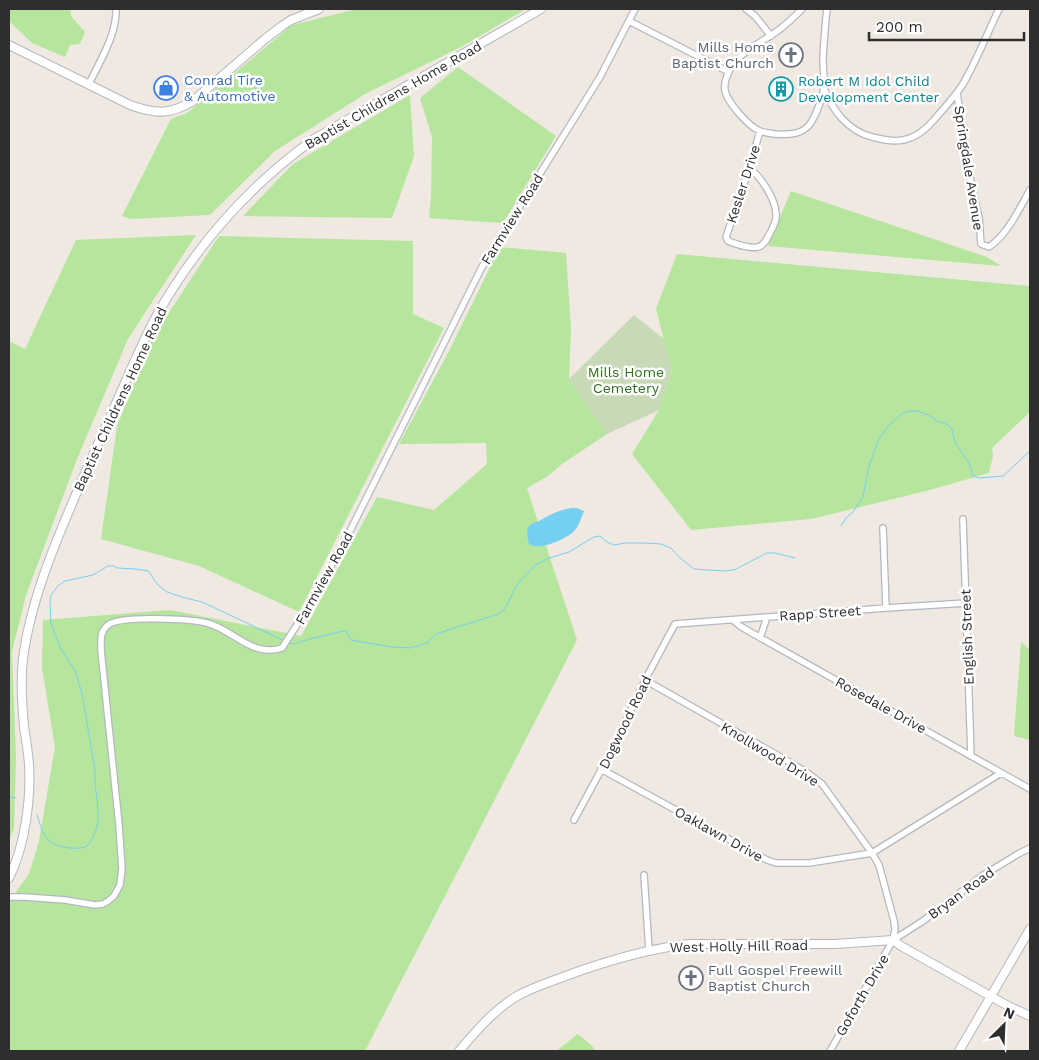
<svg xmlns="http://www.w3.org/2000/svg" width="1039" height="1060" font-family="'Work Sans',sans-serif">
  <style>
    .green { fill: #b6e59e }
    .cemetery { fill: #c8d9b8 }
    .water { fill: #75cff0 }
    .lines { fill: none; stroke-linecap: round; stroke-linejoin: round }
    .stream { stroke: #75cff0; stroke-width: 1 }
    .minor-casing { stroke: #b4b7c1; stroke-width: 8 }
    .tertiary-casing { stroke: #b4b7c1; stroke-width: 10 }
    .minor { stroke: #fff; stroke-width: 5.5 }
    .tertiary { stroke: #fff; stroke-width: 8 }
    .labels { text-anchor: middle; stroke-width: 5; stroke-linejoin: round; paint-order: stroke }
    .worship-label { font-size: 14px; fill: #5b616d; stroke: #fff; text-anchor: end }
    .shop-label { font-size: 14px; fill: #366cbe; stroke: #fff; text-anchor: start }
    .culture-label { font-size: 14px; fill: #0d838f; stroke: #fff; text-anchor: start }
    .street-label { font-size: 14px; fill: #2e2e2e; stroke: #fff }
    .park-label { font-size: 14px; fill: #2c6e1b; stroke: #fff }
  </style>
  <rect width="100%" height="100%" fill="#efe9e1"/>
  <path class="green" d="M9 9H71V16L85 32 80 44 70 45 65 57 32 43 10 22H9Z
    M357 9H526L461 47 365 94 275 151 210 215 131 219 122 216 171 119 187 113 292 25Z
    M458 67 556 136 503 223 429 218 431 197 432 137 420 98Z
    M410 95 414 156 392 218 243 216 293 164Z
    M791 191 987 257 1001 266 768 246Z
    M196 235 128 339 77 459 26 595 12 652 16 757 14 828 9 841V341L25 349 76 240Z
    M219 236 413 241V314L444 328 299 612 199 566 101 539 117 426 153 337Z
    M500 247 566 253 571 330 569 379 607 434 562 464 548 476 527 488 577 640 365 1051H9V901L29 874 39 841 55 747 42 668 43 620 170 610 301 636 377 497 434 510 487 464 486 443 399 444 449 351Z
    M677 254 1030 286V412L992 448 993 456 989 473 926 491 811 519 691 530 632 454 659 410 672 371 656 309Z
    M1021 642 1030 650V740L1014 736Z
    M578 1034 591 1045 596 1051H556Z"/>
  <path class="cemetery" d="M634 315 664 339 672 371 659 410 607 434 569 379Z"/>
  <path class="water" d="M571 508H577L584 511C581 518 579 527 573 532 564 540 539 551 529 544 528 539 526 533 528 528 530 522 537 523 541 520 551 514 560 510 571 508Z"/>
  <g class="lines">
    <path class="stream" d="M841 526 846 518 853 512 863 497 869 466 879 439 887 427 900 415 908 411H917L928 415 937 421 944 423 949 426 952 430 955 442 969 463 973 476 979 478 1003 476 1030 451
      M288 643 295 644 306 640 343 631H346L351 640 392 647 410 648 427 643 436 634 442 632 498 614 503 611 508 603 516 586 535 565 549 558 569 552 594 537 600 536 607 542 614 545 625 543H644L661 544 671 548 679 557 694 569 724 571 734 570 767 553H775L795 558
      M9 797 16 798
      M37 815C40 822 41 832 46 837 53 848 75 850 86 847 108 823 93 797 95 771L82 693 75 671 60 647 51 624 50 601 51 595 58 586 65 581 93 575 108 566H114L117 568 136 569 148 571 158 585 167 592 182 597 202 602 285 641"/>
    <g class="minor-casing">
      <path id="minor" d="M746 9 755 16 771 36
        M802 9C795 16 788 23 780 29 761 44 736 51 727 76 725 81 724 86 725 91 728 103 749 127 760 131 764 133 770 133 775 134 789 135 804 135 812 121 817 112 824 95 824 85 824 76 823 67 823 58 824 42 825 25 827 9
        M629 21 729 72
        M89 84C100 61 117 34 116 9
        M824 88C832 110 848 131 872 137 884 140 898 143 910 138 922 134 931 124 939 114 947 105 956 95 963 84 977 60 987 34 999 9
        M957 93 969 173 979 218 981 244 989 247C1008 234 1019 209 1030 190
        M749 169C761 175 776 201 776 214 777 221 773 227 770 233 767 238 765 245 758 247 748 249 736 244 728 241L726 237 749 169 760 131
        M963 519 971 756
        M883 528 886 608
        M733 620 740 626 752 633 1030 789
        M760 638 767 617
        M645 680 784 759 806 772 822 784 872 853 879 865 894 921 895 929 893 940 830 1051
        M601 769 767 860 776 863H809L872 853 1001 773
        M574 820 612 750 645 680 675 624 886 608 966 603
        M644 875 649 950
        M9 897H25L65 900 95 905 103 904 108 901 114 896 120 885 122 869 119 825 101 650C101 640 100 631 108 625 120 615 191 619 207 623 234 630 252 658 282 648L304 614 345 541 482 267 600 77 635 9
        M893 940 923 921 982 876 1018 854 1030 848"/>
    </g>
    <g class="tertiary-casing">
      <path id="tertiary" d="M9 45 130 105C155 114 170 115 193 101L265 39 282 26 291 20 319 9
        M9 878C25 846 31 800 29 764 28 752 26 739 24 727 22 702 20 677 24 652 33 591 62 527 86 471 99 441 112 412 125 383 135 360 145 337 157 315 196 246 250 185 314 139L541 9
        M459 1051C476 1031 494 1010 517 996 531 988 547 983 563 977 603 962 646 949 689 944H835L893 940 901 946 1010 1007 1030 1016
        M959 1051 1030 929"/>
    </g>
    <use href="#minor" class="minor"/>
    <use href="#tertiary" class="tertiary"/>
  </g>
  <defs>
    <g id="church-ring" transform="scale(1.25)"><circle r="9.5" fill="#fff" stroke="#6b7280" stroke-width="1.5"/><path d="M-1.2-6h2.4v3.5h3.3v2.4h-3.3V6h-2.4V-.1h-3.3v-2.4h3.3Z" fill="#6b7280"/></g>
    <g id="shop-ring" transform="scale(1.25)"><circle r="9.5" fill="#fff" stroke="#3f7fe0" stroke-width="1.5"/><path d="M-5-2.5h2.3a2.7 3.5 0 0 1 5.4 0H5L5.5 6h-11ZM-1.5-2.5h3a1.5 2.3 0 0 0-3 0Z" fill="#3f7fe0"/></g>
    <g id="building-ring" transform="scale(1.25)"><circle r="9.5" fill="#fff" stroke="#0f9aa8" stroke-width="1.5"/><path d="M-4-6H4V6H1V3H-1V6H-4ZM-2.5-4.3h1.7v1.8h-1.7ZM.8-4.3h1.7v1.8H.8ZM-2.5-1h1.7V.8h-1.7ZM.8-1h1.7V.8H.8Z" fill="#0f9aa8"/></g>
  </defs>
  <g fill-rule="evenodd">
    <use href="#church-ring" x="791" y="55"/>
    <use href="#shop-ring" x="166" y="88"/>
    <use href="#building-ring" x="781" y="89"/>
    <use href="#church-ring" x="691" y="978"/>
  </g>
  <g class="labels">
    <g class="worship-label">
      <text x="774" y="52">Mills Home<tspan x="774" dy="16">Baptist Church</tspan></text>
      <text x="708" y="975" text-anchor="start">Full Gospel Freewill<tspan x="708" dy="16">Baptist Church</tspan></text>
    </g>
    <g class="shop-label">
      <text x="184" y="85">Conrad Tire<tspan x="184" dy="16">&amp; Automotive</tspan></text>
    </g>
    <g class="culture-label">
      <text x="798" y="86">Robert M Idol Child<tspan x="798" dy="16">Development Center</tspan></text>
    </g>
    <g class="street-label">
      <text transform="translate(393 95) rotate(-30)" y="5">Baptist Childrens Home Road</text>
      <text transform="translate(969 168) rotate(81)" y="5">Springdale Avenue</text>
      <text transform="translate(743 184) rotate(-72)" y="5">Kesler Drive</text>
      <text transform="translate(512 219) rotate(-58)" y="5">Farmview Road</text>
      <text transform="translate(120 399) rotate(-65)" y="5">Baptist Childrens Home Road</text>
      <text transform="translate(324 578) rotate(-61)" y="5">Farmview Road</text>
      <text transform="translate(820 613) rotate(-4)" y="5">Rapp Street</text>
      <text transform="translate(967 637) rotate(-92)" y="5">English Street</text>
      <text transform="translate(881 705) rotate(29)" y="5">Rosedale Drive</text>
      <text transform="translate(625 722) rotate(-64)" y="5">Dogwood Road</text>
      <text transform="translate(770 754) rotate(31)" y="5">Knollwood Drive</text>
      <text transform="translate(719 834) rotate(29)" y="5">Oaklawn Drive</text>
      <text transform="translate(961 893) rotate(-36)" y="5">Bryan Road</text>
      <text transform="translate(739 946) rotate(-1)" y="5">West Holly Hill Road</text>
      <text transform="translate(862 995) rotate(-60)" y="5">Goforth Drive</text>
    </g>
    <g class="park-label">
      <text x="626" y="377">Mills Home<tspan x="626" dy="16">Cemetery</tspan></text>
    </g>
  </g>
  <rect width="1039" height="1060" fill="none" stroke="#2e2e2e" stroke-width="20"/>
  <g transform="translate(1004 1025) rotate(24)" stroke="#ffffff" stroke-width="4" paint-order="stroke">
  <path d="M0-4L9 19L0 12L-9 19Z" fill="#2e2e2e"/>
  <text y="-8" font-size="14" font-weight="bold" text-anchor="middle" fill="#2e2e2e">N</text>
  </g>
  <path d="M869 32v8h155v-8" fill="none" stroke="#2e2e2e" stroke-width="2.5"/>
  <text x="876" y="32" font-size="15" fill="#2e2e2e" stroke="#ffffff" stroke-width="4" paint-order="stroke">200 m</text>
</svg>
